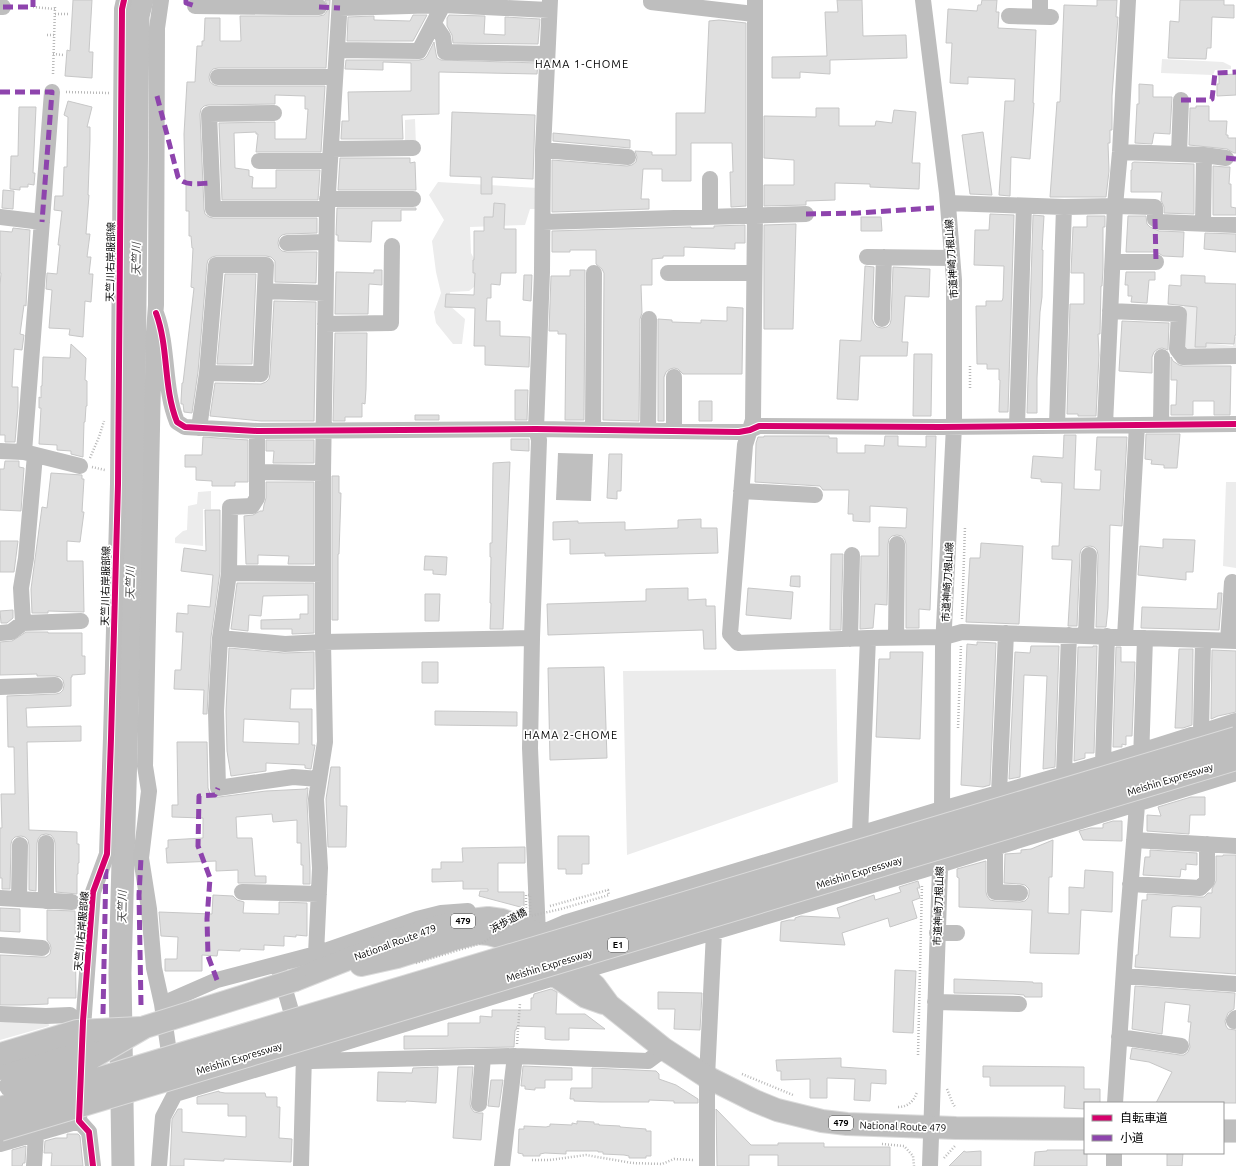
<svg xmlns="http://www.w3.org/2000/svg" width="1236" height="1166" font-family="Ubuntu,'Noto Sans JP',sans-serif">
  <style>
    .green { fill: #ececec }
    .water { fill: #bfbfbf }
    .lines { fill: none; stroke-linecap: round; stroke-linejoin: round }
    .river { stroke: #bfbfbf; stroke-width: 23 }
    .building { fill: #dfdfdf; stroke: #c7c7c7; fill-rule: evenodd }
    .highway-casing { stroke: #dbdbdb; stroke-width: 24 }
    .path { stroke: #b9b9b9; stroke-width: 2.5; stroke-dasharray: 1 2; stroke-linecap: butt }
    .minor { stroke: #bebebe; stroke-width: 16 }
    .highway { stroke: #bebebe; stroke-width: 22 }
    .major-bridge-casing { stroke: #dbdbdb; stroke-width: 22; stroke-linecap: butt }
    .highway-bridge-casing { stroke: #dbdbdb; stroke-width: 24; stroke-linecap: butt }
    .path-bridge { stroke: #b9b9b9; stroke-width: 2.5; stroke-dasharray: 1 2; stroke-linecap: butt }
    .major-bridge { stroke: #bebebe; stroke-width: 20 }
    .highway-bridge { stroke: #bebebe; stroke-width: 22 }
    .quiet { stroke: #8e44ad; stroke-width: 5; stroke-dasharray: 10 5; stroke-linecap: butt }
    .cycleway-casing { stroke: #fff; stroke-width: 8 }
    .cycleway { stroke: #d6006c; stroke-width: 6 }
    .labels { text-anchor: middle; stroke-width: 3.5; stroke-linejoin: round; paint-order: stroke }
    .shield { fill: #fff; stroke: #4c4c4c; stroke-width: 1 }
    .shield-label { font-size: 9px; font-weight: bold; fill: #000 }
    .street-label { font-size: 10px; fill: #000; stroke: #fff }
    .neighbourhood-label { font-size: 11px; letter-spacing: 1px; fill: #000; stroke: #fff }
    .water-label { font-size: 11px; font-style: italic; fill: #444; stroke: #fff }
  </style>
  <rect width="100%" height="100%" fill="#fff"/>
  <path class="green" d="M1162 59 1223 62 1231 66V69L1215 70 1213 75 1161 73Z
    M415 119 416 146H405V120Z
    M438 182 538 188 539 209H530L525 225 470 227 471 253 477 264 479 283 469 291 450 292 449 305 465 319 462 344H453L436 323 434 312 441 293 436 272 432 241 444 220 429 195Z
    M1185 285H1201L1197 342 1233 346 1235 337H1236V353H1187L1183 348Z
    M1226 482H1236V568L1223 566Z
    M211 491V509H203V546L175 543V538L183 531 187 530 188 506 197 504 198 492Z
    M836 669 838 782 627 855 623 671Z
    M0 1019 48 1021 49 1026 0 1040Z"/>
  <path class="water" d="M558 453 593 454 591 501 556 500Z"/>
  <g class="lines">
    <path class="river" d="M123 1166 120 973 133 490 138 16 142 0"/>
  </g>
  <path class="building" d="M73 0H92L89 52H93L92 78 65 76 67 50 70 51Z
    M325 0H330L326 68H218L213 69 210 73 209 77 210 82 214 85 218 86H325L321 152H256L258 134H256V132L234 133 235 168 249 170V176L253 177 252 188H276V170H320L318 200H222L219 123 275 122V139H306L308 109H305V96L275 95V104L208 105 204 106 201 109 200 114 204 209 205 214 209 217 213 218H317V233L286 234 282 235 279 238 278 243 279 248 282 251 287 252H317L316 283 275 282V261L271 257 266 256H216L212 257 208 260 207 264 198 372 192 413 184 412 183 404H181V401L182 383H183L194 288 191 287 193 248H192L191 236H189V211H186V180H185L184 134 187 82H195L197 46H202V41H204L205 18H220V41H241L240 16H319L324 15 327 11 328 7Z
    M837 0H862L863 36 906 35 907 58 830 60V74L800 72V78H772V57L827 56 825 12H838Z
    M982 0H997L996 12H999L998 28 1036 30 1033 103H1034L1030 159 1011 157 1010 196 999 195 1005 101H1014L1015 79 968 77V84L950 83 952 43H946L948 9 977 11 978 5H981Z
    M1097 0H1117L1116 17H1118L1112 96V130H1110V143H1108L1109 171 1106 197H1050L1057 102H1060L1064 5 1097 6Z
    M1180 0H1224V5H1234V18L1212 17 1211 48H1207L1206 59 1168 58 1170 21 1179 22Z
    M413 15H427L413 41H347L348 17 374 16V20L410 21Z
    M449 15 485 16 484 34 505 35V17L540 19 538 44 453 43 452 35 447 26V18Z
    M719 20 746 23V206L731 207 730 172H733L732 143H691V181H662V169H643L641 199H649V209L552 212V160L627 166 632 165 636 162 637 157 635 151 652 152V155H676V113H705L709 21Z
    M434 42 436 54 437 58 441 60 538 63 537 74 439 72V114L402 115 403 139H341L342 121H349L348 92 411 91V63L383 62V70L345 69 346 60H419L424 59 427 56Z
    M1236 74V95L1217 96V84H1219V75Z
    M1139 84 1153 85V97H1172L1170 134 1154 133 1152 144 1135 143 1137 104H1139Z
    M68 101 92 107 87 127H90V140L88 195H89L86 234H90L87 257H91L89 274H93L91 302 85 301 83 337 69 335 70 329 49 328 52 290 46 289 47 273 57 274 60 245H58L62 211 54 210 55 196H63L64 167H67L68 117 64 115Z
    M1196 106H1209V121H1227L1226 135H1228V138H1236V153H1234L1227 149 1189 145 1190 108H1196Z
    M19 107H36L33 173H35L34 185 28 184V187H20V190L10 189 11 156H18Z
    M816 108H839V126H875L876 121 892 123 894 110 916 112 912 163H920L919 189 870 187V184L835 183V200L806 201V205L764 206V185H794V160L764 158V116L816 117Z
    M452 112 535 115 533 179 492 177V194H481V177L450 176Z
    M983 132 992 195 970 194 962 135Z
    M553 133 630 140V148L553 141Z
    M340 158H410V163L415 162 416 190H338Z
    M1134 162 1194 164V214L1164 213V207L1161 200 1162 192H1131V170H1132V163Z
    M1213 166 1225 167H1230L1229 184H1231V207L1236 208V215H1213Z
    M3 190 14 191 13 209 2 208Z
    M494 203 505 204 504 229H516V273H501L500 285 491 284V298H487L486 321H500V336L530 337 529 367 485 365V346H474L475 308 445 307 446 294 474 295 475 273H473V260H474V231H484V217H493Z
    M337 208H416V210H401V221H372L371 242 338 241V235H336Z
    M990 214 1014 215 1008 412H999L1000 380H999V369H987V364H977L976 306H986V301H1002L1003 298 1004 266 974 265 975 230H989Z
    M1033 215 1044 216 1042 250H1043L1042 297 1040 312 1037 378V413H1027Z
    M1087 216H1105V227H1103V269L1102 286H1101L1100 334H1098L1099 355 1096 416H1078V414H1067L1070 304H1084V273H1071L1073 227H1087Z
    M1128 216H1146L1147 224 1150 227 1159 231 1184 232 1183 257 1163 256 1160 254 1156 252H1126Z
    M861 217H881L882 231H861Z
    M796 224 793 329H764V225Z
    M745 225V243H735V249L684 247V256H663V258L652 259V285H641L642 313 640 319 639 421 603 420 604 273 602 269 596 264V250H570V252H552V231L691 227V228H714V226Z
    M13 228 30 230 26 306 24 305 20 334 24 335 22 350 14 349 12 387H18V407L15 442H5V435H0V285L1 273H0V231L12 232Z
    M1205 233 1236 234V252L1204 249Z
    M865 266 874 267 872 319 874 324 877 327 882 328 887 327 890 324 891 320 893 267 930 269 929 297 905 296 902 342H908L907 356H860L858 400 837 399 840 340 861 341Z
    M374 270H382V285L369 284 368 314H335L336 272 374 273Z
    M570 270H585L584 420H565L566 334H558V331H549L551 276H570Z
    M1126 272H1155V280H1149L1147 303 1131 302 1132 296H1128V285H1125Z
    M225 274H256L252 364H217Z
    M524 275H532L531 301 523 300Z
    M1181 275 1205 276V283L1236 284V335H1235L1234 344 1206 343V347H1195L1197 307 1168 304 1169 285 1181 286Z
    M274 301 316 302 314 421H261L210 416 215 383 261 384 266 382 269 379 270 374Z
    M727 307 743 308 742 374H683L678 369 674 368 670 369 666 372 664 377V421H658V319L672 320V322L701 323V320L727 321Z
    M1122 321 1169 323 1168 350 1162 348 1158 349 1154 352 1152 357V373L1119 371Z
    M335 333H367L366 389 365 404 362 403V417H345V421H333Z
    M71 344 86 358 85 380 87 381V406H86L85 422H84L83 457 71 454V451L57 450V445L39 444 41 408H39V397L41 398V386H42L43 357 70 358Z
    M914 354H932L931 416H913Z
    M1171 357 1173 361 1179 365 1183 366H1231L1230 415H1214V401H1193V415H1171V405H1176L1177 380H1171Z
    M515 390H528L527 420H515Z
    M699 401H712V421H699Z
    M415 415H439V420H415Z
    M1146 434H1180L1177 468H1164V465L1151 464 1152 460 1145 459Z
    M1064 435H1076L1074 489 1100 490 1101 470H1095L1097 437H1127L1122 526 1110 525 1108 608 1106 627H1096L1098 555 1097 550 1094 547 1090 546 1084 547 1081 550 1080 554 1077 626H1068L1072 560 1052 559V546H1059L1062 483 1041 482V479L1031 478 1033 456 1063 458Z
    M764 436H829V438H837V453H865V445L884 446 885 436H898V446L926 447V436H936L930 610 919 609V628H906V544L905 540 902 536 897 535 892 536 889 539 888 544 887 605 875 604 873 628 860 629 861 556H879V527L906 528 907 508 870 506V522L853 521V514H848L849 490H823L820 486 755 482 756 443 758 437H764Z
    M203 437 248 440V482H235V486H212V481L196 480V467H185V455H202Z
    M511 439H529V451L511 450Z
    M266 440H314V463H273L274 451H266Z
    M609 454H622L621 491H617V499L607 498Z
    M5 461H19V467L24 468 21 511 0 510V469H4Z
    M510 462 503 629H490L491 603H490L491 557H490V543H492L493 463Z
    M51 473 82 475V479H84L82 512H84L80 542 67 541V561H83L84 612 48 611V613H32L31 589 42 507 47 508Z
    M332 476H339V493H341L339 554H338V620H332Z
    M266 482H314V564H288L289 556 258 555V564H246L244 516 253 515 260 511H263L264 505 266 498Z
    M205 510H220V572L211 637 207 714H203L204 690 174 689 175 670H181L183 632H176L177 613 188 614V605L210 607 213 575 181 571 184 548 206 551Z
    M701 519V528H717L718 553 605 556V553L570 554V539L553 540V522L578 521V523L625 522V530L678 528V520Z
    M1163 539 1195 540 1193 572H1186V580L1138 575 1140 546 1163 548Z
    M0 541H18L14 572H0Z
    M981 543 1023 546 1019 624 966 622 970 558H980Z
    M831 554H843L841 630H830Z
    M425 556 447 557 446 575 433 574V570H424Z
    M791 576H800V587L790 586Z
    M237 583H314V633L292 634V629H261V620L300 619V614H308V595L263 596 261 616 249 615 248 631 231 629Z
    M688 588V600L706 599V606H715L716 649H704L703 630 548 635 547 604 646 601V589Z
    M748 588 793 592 791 619 746 615Z
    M1218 593H1222L1219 630 1141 628 1142 607 1217 609Z
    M425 594H440L439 621H425Z
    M13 610V618L7 623H1L0 611Z
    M26 632H48V633H82V656H85V674L72 675V677H71V706L26 708 27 727 81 726V741L27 742 29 830 77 832V844H79V863H78V874H77V894L56 892 55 843 54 839 51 835 46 834 41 835 38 839 37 843 36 891 29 890V845L28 840 25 837 21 836 15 837 12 840 11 844 10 889H2V878H0V828H2L1 794H15L14 747H8L7 696 56 694 60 693 63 690 64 685 63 680 60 677 55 676H37V674L0 675V642L12 641Z
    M977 642 996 643 990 785 983 787 961 785 967 644 977 645Z
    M1031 646H1059L1055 767 1043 769 1047 676 1024 675 1020 777 1009 779 1015 652 1030 653Z
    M1093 646H1097L1094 753H1085V758L1074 761 1078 647H1093Z
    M1116 647H1121V662H1135L1132 736H1126V745L1122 744V747H1113Z
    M229 648 284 653 314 652V689H291L290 709H312V745H315L311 769 305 768V765L266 763V771L231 776 227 751 226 711ZM244 719 299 722V744L243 742Z
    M1179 649H1193L1192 725 1183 728H1175Z
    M1212 650 1236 651V712L1218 716 1211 719Z
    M890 652H923L920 739 876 737 879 659H890Z
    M422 662H438V683H422Z
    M604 667 607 758 550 760 548 668Z
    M435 711 517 712V726L435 725Z
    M177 742H207L208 788 210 794 215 797H219L266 791 306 789V788H308L307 800 310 868V884H303V865H301V843H297V820L273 822 272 814 236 817 237 838H252L255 876H266V883H238V870L216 871V861L167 863 166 848H168V840L203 838V818L172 817V805H178Z
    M331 767H340V806H347L346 847H328L326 799Z
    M1191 797H1205V815H1190L1189 834 1147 831V815L1161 816 1158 807Z
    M1113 821H1122V841L1083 840 1079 831 1091 828H1103V824Z
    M558 836H589V864H582V874H566V869H558Z
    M1053 840 1052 877H1049L1048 913 1069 914V887L1084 888 1085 870 1113 872 1112 912 1081 910 1079 954 1030 953 1032 910 959 907V878L957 877V869L986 861V892L987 896 990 900 995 901 1020 902 1025 901 1028 898 1029 894V889L1025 885 1020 884 1004 883 1005 854 1021 853V850L1031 849Z
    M525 847V863H498V892H524V908L479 896 480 891H488V889H463V881L432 882V869H441V862H463L462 848Z
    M1150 850 1197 853V865L1186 864V870L1181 869 1180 877 1143 875 1145 857H1150Z
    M1223 855H1236V974L1135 967 1136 955H1138L1142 900H1147V894L1199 897H1204L1208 893H1212V889L1216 881V856H1223ZM1177 906 1201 907 1200 938 1170 937 1172 907Z
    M918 881 920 888H917L920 898 912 901 917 918 890 927 888 918 842 933 845 945 780 941 781 922 789 920H795V918L801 916 840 918 837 908 874 895 875 900 901 892 899 887Z
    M213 895 233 896 237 900 244 902 243 913 279 914V902L307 903V936L296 935V937L284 936V946L264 945V950L240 949V951L218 950 217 956 202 955V971H165V959H177L178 937 161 936 159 912 212 914Z
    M0 908 20 909V932L0 931Z
    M47 910 75 911 76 998H48V1004L23 1005H0V955L41 957H46L50 954 51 948 50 944 47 940Z
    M895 970 916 971 913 1033 893 1032Z
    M954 979 1033 982V983H1042V997H1025L1024 995 1013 994 954 993Z
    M1135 986 1235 993 1234 1009 1228 1013 1225 1021 1226 1026 1228 1029 1236 1030V1103H1156L1172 1072 1149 1062 1130 1059 1132 1048 1180 1055H1184L1188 1052 1190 1047 1189 1041 1191 1022H1188L1190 1005 1165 1002 1162 1034 1132 1029Z
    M551 989 557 992 556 1014H585L605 1029 569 1028V1040H552L545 1039V1027L517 1026 516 1030H515L514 1047 404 1049V1036H448V1023H480V1016L492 1017V1010H531V998H533L534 994Z
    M658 992 702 993 700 1030 674 1029 675 1009H658Z
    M841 1058V1067L886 1070V1084L871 1083 870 1101 854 1100 855 1079 827 1078V1098H810V1079L781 1080V1071H777L776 1060Z
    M523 1066 572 1068V1080H545V1088H535V1090L525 1089V1086H521Z
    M983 1066 1084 1067V1089H1100V1103H1085V1109L1064 1108 1065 1086H990V1077H983Z
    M438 1067 436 1103 406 1101V1102L377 1101 378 1072 412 1073 413 1068Z
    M458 1067H473L470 1104 471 1108 474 1112 479 1113H483L481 1140 453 1138Z
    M592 1068 656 1071 659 1074V1079L676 1085 698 1099V1103H674V1101L649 1100V1102H601L574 1101V1099H570L571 1088H592Z
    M491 1080H503L499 1107 488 1106Z
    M219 1091V1092L225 1093H265L266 1097H277V1107H280L279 1138 292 1139 291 1162 224 1159V1161L184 1159V1166H170L172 1119 178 1109H182V1132L246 1137V1116H228V1104H197V1097Z
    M716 1109 751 1145H778V1143H824V1147H890V1166H778V1155H749V1166H717Z
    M577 1121 594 1122V1124H599V1125L620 1126V1127L646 1129V1131H651V1156H646V1158H629V1156L624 1155 603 1154V1152H598V1151H566V1154L545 1153 540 1154V1156H523V1154L518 1153 519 1129H524V1126L546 1127 550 1126V1124L572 1125V1123L577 1124Z
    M67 1134H78L80 1136 83 1166H51L52 1153H44L45 1141 56 1138H67Z
    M26 1146 25 1163H23L22 1166H12V1150Z
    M1047 1150H1085V1153H1087V1166H1034L1035 1152 1047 1151Z
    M964 1151 966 1152 981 1151V1166H949Z
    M1167 1153H1183L1182 1166H1167Z"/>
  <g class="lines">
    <g class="highway-casing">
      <path id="highway" d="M361 965 397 957 457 938 477 933 488 934 510 940 521 947 557 977 586 997 603 1003
        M295 980 391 942 453 922 488 918 502 920 523 927 538 934 595 986 609 1005 664 1049 707 1077 755 1101 777 1110 822 1121 847 1124 956 1128 1085 1129
        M1223 1131H1236"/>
    </g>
    <path class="path" d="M33 7 55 9
      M55 14H69
      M47 35H54
      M53 54 64 55
      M53 74 55 7
      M66 92 109 93
      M970 388V365
      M90 458 99 437 104 421
      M92 467 105 470
      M962 619 965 526
      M958 728 961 645
      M550 906 608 890 609 895
      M517 1044 520 1003
      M918 1055 922 884
      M742 1074 793 1095
      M947 1089 953 1104 956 1108
      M898 1107C908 1107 914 1101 917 1092
      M882 1144 904 1146 913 1156 914 1166
      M944 1158 955 1146
      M532 1160H550L586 1155 632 1163 662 1164 674 1159 693 1160"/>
    <path class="minor" d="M651 0V2L754 14
      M755 0V214L753 420 745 445 730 634 738 643 868 638 944 637 962 632 1236 641
      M923 0 947 193 954 280V426L943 647 942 809 930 1166
      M195 6 291 7 292 0
      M0 7H3
      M291 7H319
      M340 8 443 5 549 10
      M1009 16 1051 17
      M1040 17V0
      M434 24 443 37 445 52 547 54
      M337 50 419 51 443 5 444 0
      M218 77H335
      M274 113 209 114 213 209H327
      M331 149 413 148
      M543 150 628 157
      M1120 152 1179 154 1181 100
      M1179 154 1204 155 1226 158
      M259 161H330
      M710 179V216
      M327 199H413
      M948 203 1064 207 1115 206 1155 207V219L1160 222 1236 225
      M0 217 42 222
      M543 222 806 214
      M1203 224 1204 155
      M287 243 326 242
      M867 257 952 258
      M1113 262H1156
      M668 273H754
      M265 291 325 293
      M1110 311 1179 314 1177 349 1183 357 1236 356
      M156 313C169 348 163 387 177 422L185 427 257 431 536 429 739 432 750 430 759 426 940 427 1236 424
      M882 319 884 257
      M325 324 391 323 392 246
      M1161 424 1162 357
      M1057 425 1064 207
      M1105 425 1115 206 1120 152 1128 0
      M1017 426 1024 206
      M199 428 207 373 216 265H266L261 374 207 373
      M593 430 594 273
      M257 431V498L252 506 230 507 229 573 220 638 216 711 218 788 293 777 319 779
      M648 431 649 319
      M674 431V377
      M0 451 24 452 80 466
      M24 452 52 92
      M257 472 323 473
      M741 491 815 495
      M229 573 323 574
      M23 623 81 621
      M0 633 11 632 23 623 21 588 26 558 35 455
      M1086 635 1089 555
      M1125 637 1137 425
      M220 638 285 644 323 642 532 638
      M896 638 897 544
      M850 639 852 555
      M1228 641 1232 582
      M0 687 55 685
      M1201 731 1203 641
      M1141 760 1145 638
      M1103 763 1107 636
      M1064 774 1069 635
      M999 793 1006 633
      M860 834 868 638
      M1134 840 1236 846
      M46 843V901
      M995 847V892L1020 893
      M1130 884 1200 888 1207 881V844
      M242 892 319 894
      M0 898 72 902
      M19 898 20 845
      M937 933H957
      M538 934 530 748 532 638 539 440 536 429 542 272 543 150 550 0
      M538 934 564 923 942 809 1103 763 1236 721
      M0 945 42 948
      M316 954 320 868 316 799 325 742 323 642V473L327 209 340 0
      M579 972 923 870 1236 773
      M280 973 304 1055 301 1166
      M1124 976 1236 984
      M935 1002 1019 1004
      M162 1004 217 980 316 954 417 919 441 913 468 911
      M0 1014 46 1016 70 1015
      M1234 1021 1236 1018
      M1119 1037 1181 1046
      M82 1041 93 892 107 854 111 738 118 484 122 9 124 0
      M305 1056 311 1061 515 1056 648 1061 664 1049
      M175 1094 304 1055 557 977
      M80 1096 79 1121 89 1132 93 1166
      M1115 1103 1126 940 1138 793
      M479 1104 483 1057
      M0 1144 79 1121
      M34 1166 36 1134
      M159 1166 163 1117 175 1094 162 1004 154 968 149 909 141 858 149 791 145 766 154 332 156 305 157 28 161 0
      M502 1166 515 1056
      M707 1166V1077L714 932
      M1114 1166V1153"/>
    <use href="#highway" class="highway"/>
    <g class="major-bridge-casing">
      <path id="major-bridge" d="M0 1070 125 1033"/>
    </g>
    <g class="highway-bridge-casing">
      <path id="highway-bridge" d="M1 1054 77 1031 140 1028
        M10 1086 88 1060 145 1027 295 980
        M0 1108 1236 738
        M0 1130 1236 759"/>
    </g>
    <path class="path-bridge" d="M526 908V895H530V916
      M416 963 482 943 526 917 561 909 609 895"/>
    <use href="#major-bridge" class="major-bridge"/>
    <use href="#highway-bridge" class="highway-bridge"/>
    <path class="quiet" d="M186 0V3L195 6
      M3 7H33V0
      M319 7 340 8
      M0 92H52L42 222
      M157 96 178 177C184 187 201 183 212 183
      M1181 100H1210L1212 99 1215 73 1236 72
      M1226 158 1236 159
      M806 214 858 213 934 208
      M1155 219 1156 262
      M217 980 208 956 207 919 210 878 198 846 199 796 215 795 218 788
      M141 1005 139 895 141 858
      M103 1014 106 864"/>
    <g class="cycleway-casing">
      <path id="cycleway" d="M156 313C169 348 163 387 177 422L185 427 257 431 536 429 739 432 750 430 759 426 940 427 1236 424
        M93 1166 89 1132 79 1121 83 1021 93 892 107 854 111 738 118 484 122 9 124 0"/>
    </g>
    <use href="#cycleway" class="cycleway"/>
  </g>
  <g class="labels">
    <g class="shield">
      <rect x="451" y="914" width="24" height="14" rx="3"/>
      <rect x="608" y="938" width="20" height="14" rx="3"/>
      <rect x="829" y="1116" width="24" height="14" rx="3"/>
    </g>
    <g class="shield-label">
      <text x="463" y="924">479</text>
      <text x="618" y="948">E1</text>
      <text x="841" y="1126">479</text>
    </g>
    <g class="street-label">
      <text transform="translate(951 259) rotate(-94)" y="4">市道神崎刀根山線</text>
      <text transform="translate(110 262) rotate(-89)" y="4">天竺川右岸服部線</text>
      <text transform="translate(947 582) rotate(-87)" y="4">市道神崎刀根山線</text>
      <text transform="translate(105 586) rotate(-89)" y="4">天竺川右岸服部線</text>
      <text transform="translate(1170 779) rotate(-17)" y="4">Meishin Expressway</text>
      <text transform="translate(859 872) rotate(-17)" y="4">Meishin Expressway</text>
      <text transform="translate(938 906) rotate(-88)" y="4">市道神崎刀根山線</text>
      <text transform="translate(508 920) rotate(-28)" y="4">浜歩道橋</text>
      <text transform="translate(81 931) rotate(-85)" y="4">天竺川右岸服部線</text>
      <text transform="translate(395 942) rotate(-20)" y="4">National Route 479</text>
      <text transform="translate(549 965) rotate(-17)" y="4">Meishin Expressway</text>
      <text transform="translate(239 1058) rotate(-17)" y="4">Meishin Expressway</text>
      <text transform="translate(903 1126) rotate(2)" y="4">National Route 479</text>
    </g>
    <g class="neighbourhood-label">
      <text x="582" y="68">HAMA 1-CHOME</text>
      <text x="571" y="739">HAMA 2-CHOME</text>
    </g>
    <g class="water-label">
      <text transform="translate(136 259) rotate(-89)" y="4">天竺川</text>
      <text transform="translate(130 583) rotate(-89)" y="4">天竺川</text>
      <text transform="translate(122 907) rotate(-89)" y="4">天竺川</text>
    </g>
  </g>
  <rect x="1084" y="1102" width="140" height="52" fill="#ffffff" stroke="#999999"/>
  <rect x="1092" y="1115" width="20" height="6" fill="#d6006c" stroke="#999999"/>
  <text x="1120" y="1122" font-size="12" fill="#000000">自転車道</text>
  <rect x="1092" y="1135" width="20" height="6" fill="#8e44ad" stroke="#999999"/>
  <text x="1120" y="1142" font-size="12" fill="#000000">小道</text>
</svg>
